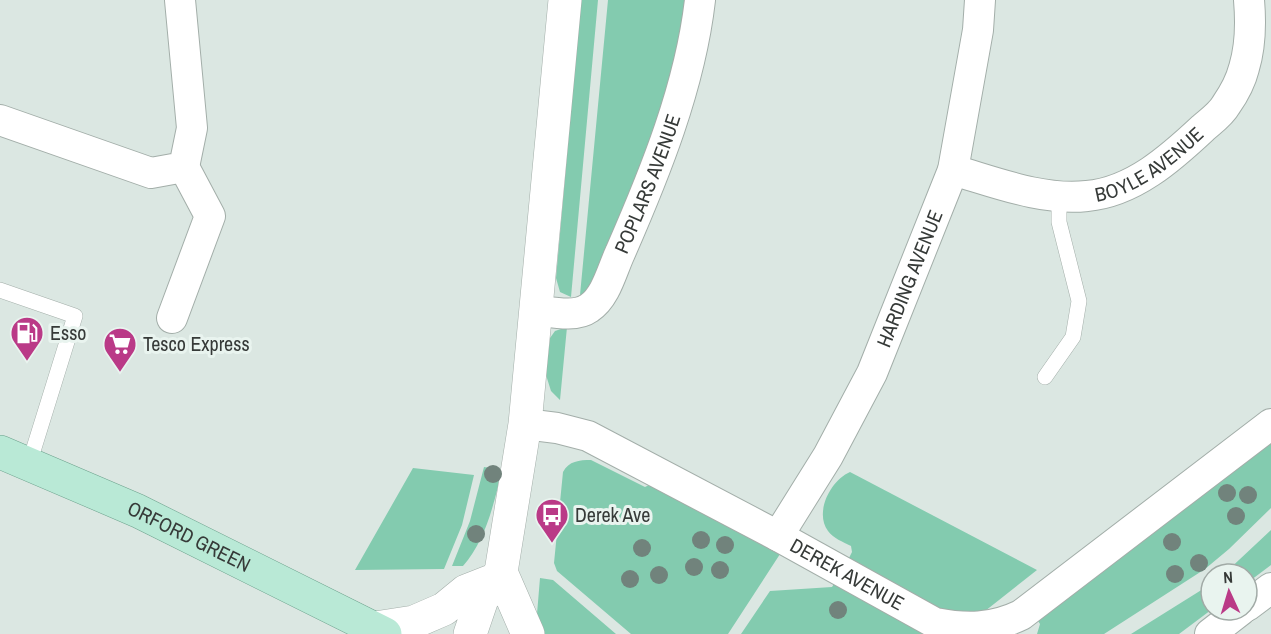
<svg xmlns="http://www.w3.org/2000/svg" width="1271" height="634" font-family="'Archivo Narrow',sans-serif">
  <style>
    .green { fill: #83cbaf }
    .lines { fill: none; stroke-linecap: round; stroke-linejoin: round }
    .service-casing { stroke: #a3aea9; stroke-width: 16 }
    .minor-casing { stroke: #a3aea9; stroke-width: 32 }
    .tertiary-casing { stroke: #a3aea9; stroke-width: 34 }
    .primary-casing { stroke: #6da28d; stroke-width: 34 }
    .service { stroke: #fff; stroke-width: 15 }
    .minor { stroke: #fff; stroke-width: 30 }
    .tertiary { stroke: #fff; stroke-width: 33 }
    .primary { stroke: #b9e9d6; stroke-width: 33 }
    .tree { fill: #71837c }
    .labels { text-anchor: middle; stroke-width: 6; stroke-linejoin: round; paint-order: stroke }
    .street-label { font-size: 20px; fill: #363a38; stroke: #e9f4ef }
    .poi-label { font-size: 20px; fill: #363a38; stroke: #e9f4ef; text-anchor: start }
  </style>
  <rect width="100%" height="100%" fill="#dbe7e2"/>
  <path class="green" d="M581 0H598L571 297 560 292 556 278Z
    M608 0H689L679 49 648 149 592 285 585 293 580 295Z
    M567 327 560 400 551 391 546 375 550 338 555 331Z
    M1271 435V508L1229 549 1205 569 1104 634H1037L1040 624 1035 616Z
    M591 460 645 487 653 483 782 551 728 634H631L557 571 554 563 563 472C569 461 579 460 591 460Z
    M484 467 502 470C494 503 486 540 463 566H452L470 521Z
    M413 468 474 475 462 525 444 569 355 570Z
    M850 472 1037 570 980 615 937 609 848 560 852 552 851 546C843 542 833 538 828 531 814 512 831 480 850 472Z
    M1271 530V565L1247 583V574H1224Z
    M540 578 553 580 616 634H543L537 614Z
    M836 581 949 634H741L770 591 832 587Z
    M1211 584V610L1179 634H1131Z"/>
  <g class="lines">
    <g class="service-casing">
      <path id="service" d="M0 290 75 316 29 464
        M1045 377 1073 337 1079 301 1059 222V196"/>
    </g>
    <g class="minor-casing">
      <g id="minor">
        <path d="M0 120 151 173 184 167 192 128 180 0"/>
        <path id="s1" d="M953 170C995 182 1042 201 1087 196 1133 192 1171 158 1203 128 1211 121 1221 114 1226 105 1233 95 1241 80 1244 68 1251 45 1251 23 1249 0"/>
        <path id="s2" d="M535 310C552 312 575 318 589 308 606 297 612 270 620 253 655 173 690 87 700 0"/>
        <path d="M172 318 210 216 184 167"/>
        <path id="s3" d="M525 424 557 428 588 436 778 536 935 623C966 629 992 629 1021 615L1271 424"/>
        <path id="s4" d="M778 536 828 456 872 373 953 170 978 30 980 0"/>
        <path d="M1247 606 1271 588"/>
        <path d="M1210 634 1241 610"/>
      </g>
    </g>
    <g class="tertiary-casing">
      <path id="tertiary" d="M375 628 414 622 444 609 466 591 494 580
        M470 634 482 599 500 573
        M528 634 501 572 525 424 565 0"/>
    </g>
    <g class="primary-casing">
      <g id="primary">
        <path id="s5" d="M0 452 138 511 385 634"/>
      </g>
    </g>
    <use href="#service" class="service"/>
    <use href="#minor" class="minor"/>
    <use href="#tertiary" class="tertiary"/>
    <use href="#primary" class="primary"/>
  </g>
  <g class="tree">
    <circle cx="493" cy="474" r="9"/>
    <circle cx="1227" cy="493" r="9"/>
    <circle cx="1248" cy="495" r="9"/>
    <circle cx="1236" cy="516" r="9"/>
    <circle cx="476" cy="534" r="9"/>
    <circle cx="701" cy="540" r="9"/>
    <circle cx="1172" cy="542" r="9"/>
    <circle cx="725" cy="545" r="9"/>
    <circle cx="642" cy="548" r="9"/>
    <circle cx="1199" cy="563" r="9"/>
    <circle cx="694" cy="567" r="9"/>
    <circle cx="720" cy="570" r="9"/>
    <circle cx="1175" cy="574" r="9"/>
    <circle cx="659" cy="575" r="9"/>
    <circle cx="630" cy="579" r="9"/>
    <circle cx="838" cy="610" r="9"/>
  </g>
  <defs>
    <g id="fuel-pin" transform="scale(1.725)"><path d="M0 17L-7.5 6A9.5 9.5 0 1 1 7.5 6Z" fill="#ba3a87" stroke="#e9f4ef"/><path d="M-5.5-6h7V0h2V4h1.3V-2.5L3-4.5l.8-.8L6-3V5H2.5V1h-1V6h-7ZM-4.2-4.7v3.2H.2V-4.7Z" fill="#fff"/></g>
    <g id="supermarket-pin" transform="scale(1.725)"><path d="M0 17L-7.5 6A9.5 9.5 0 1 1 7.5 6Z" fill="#ba3a87" stroke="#e9f4ef"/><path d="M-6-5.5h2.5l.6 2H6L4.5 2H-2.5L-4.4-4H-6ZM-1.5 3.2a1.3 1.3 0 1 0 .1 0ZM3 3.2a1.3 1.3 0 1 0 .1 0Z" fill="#fff"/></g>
    <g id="bus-pin" transform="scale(1.725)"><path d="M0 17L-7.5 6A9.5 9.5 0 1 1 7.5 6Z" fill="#ba3a87" stroke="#e9f4ef"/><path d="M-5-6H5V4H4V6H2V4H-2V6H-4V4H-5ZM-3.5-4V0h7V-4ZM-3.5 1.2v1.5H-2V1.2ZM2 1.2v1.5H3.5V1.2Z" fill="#fff"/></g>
  </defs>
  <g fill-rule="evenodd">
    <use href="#fuel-pin" x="27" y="333"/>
    <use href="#supermarket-pin" x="120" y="344"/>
    <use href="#bus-pin" x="552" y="515"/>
  </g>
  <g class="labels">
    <g class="street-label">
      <text dy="7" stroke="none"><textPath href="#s1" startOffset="208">BOYLE AVENUE</textPath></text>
      <text dy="7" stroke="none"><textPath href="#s2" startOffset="194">POPLARS AVENUE</textPath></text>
      <text dy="7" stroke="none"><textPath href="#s4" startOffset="290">HARDING AVENUE</textPath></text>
      <text dy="7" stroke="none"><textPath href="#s5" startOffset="207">ORFORD GREEN</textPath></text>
      <text dy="7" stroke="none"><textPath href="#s3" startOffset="358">DEREK AVENUE</textPath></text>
    </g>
    <g class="poi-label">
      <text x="50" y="340">Esso</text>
      <text x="143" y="351">Tesco Express</text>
      <text x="575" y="522">Derek Ave</text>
    </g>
  </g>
  <g transform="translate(1229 592) rotate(356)"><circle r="28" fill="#e9f4ef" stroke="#a1aaa6" stroke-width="1.5"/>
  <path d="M0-4.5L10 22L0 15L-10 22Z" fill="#ba3a87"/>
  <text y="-9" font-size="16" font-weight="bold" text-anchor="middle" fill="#363a38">N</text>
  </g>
</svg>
